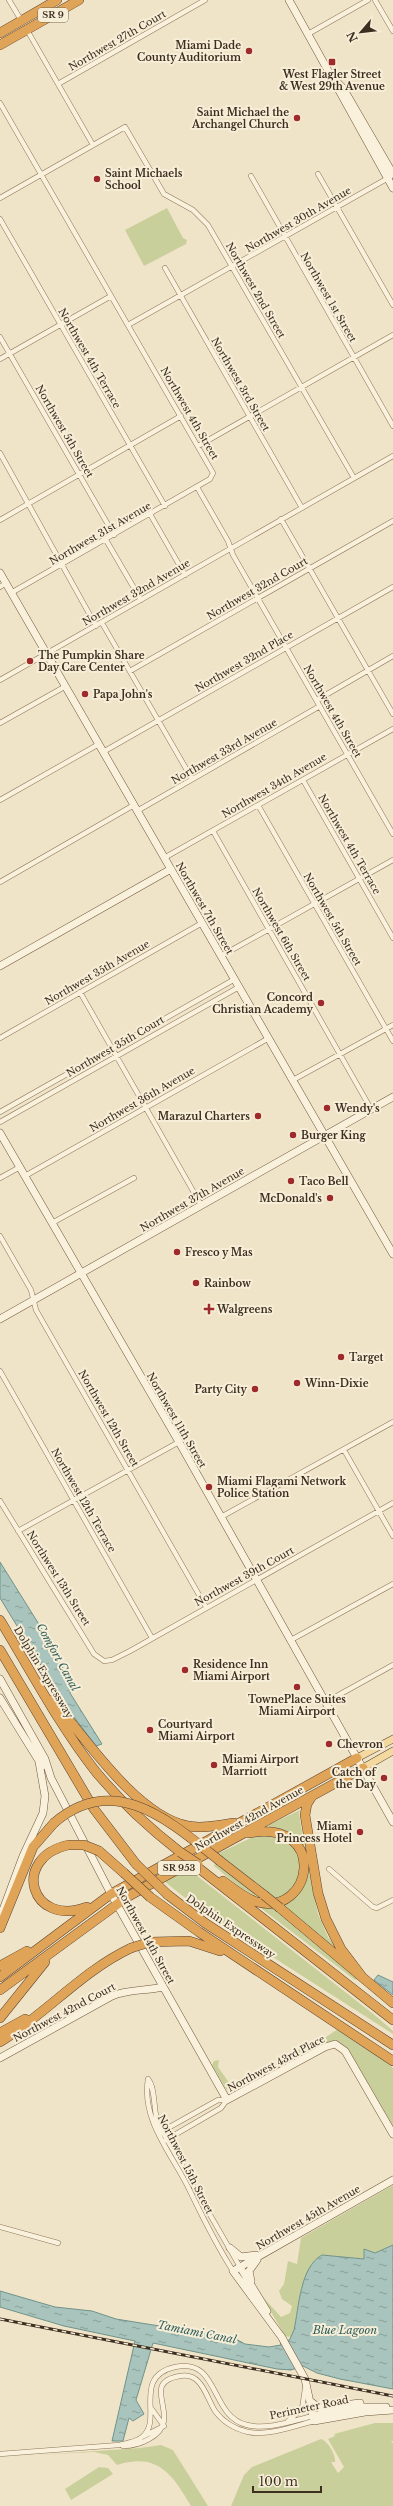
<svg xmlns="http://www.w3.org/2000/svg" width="393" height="2506" font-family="'Libre Baskerville',serif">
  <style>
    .grass { fill: #c9cf9b }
    .water { fill: url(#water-ripples); stroke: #6f938a }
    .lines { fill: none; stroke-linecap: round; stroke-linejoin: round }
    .street-casing { stroke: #8d765c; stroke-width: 5.5 }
    .secondary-casing { stroke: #6f573f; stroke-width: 8 }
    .primary-casing { stroke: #5b4430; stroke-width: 8 }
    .highway-casing { stroke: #5b4430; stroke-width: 10 }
    .street { stroke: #faf1dc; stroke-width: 4.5 }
    .secondary { stroke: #faf1dc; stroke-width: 7 }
    .primary { stroke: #f3d9a0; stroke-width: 7 }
    .highway { stroke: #e0a458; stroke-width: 9 }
    .rail-casing { stroke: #3d2e20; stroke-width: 3 }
    .rail { stroke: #f7eed8; stroke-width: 1.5; stroke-dasharray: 4.5; stroke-linecap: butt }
    .highway-bridge-casing { stroke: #5b4430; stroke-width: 10; stroke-linecap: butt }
    .highway-bridge { stroke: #e0a458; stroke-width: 9 }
    .poi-dot { fill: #9e2a2b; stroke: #f7eed8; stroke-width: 1.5 }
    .labels { text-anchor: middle; stroke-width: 4; stroke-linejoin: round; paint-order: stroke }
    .shield { fill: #f7eed8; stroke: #756857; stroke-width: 1 }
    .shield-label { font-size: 9px; font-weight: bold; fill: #3d2e20 }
    .street-label { font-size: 10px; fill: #3d2e20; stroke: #f7eed8 }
    .poi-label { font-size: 10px; font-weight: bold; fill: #3d2e20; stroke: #f7eed8; text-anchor: start }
    .water-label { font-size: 11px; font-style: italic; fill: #2f5d5a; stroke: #f7eed8 }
  </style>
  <defs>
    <pattern id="water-ripples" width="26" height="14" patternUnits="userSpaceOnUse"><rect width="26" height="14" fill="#a9c4bc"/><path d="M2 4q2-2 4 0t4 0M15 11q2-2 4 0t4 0" fill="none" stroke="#8ba098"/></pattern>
  </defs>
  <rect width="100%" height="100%" fill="#f0e4c8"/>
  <path class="grass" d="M167 208 183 238 187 240 186 244 144 266 125 230Z
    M300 1810 299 1813 306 1857 299 1842 287 1831 286 1833 269 1828V1825Z
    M255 1836 286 1838 301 1860C300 1868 299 1878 295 1884 272 1920 235 1883 214 1866L217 1854Z
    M307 1862 318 1914 328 1937 341 1955 280 1904 286 1902Z
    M187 1868 377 2017 393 2031V2034L204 1913 164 1881Z
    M264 1906H273L358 1979 355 1980 262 1909Z
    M338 2029 376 2054 393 2068V2126L347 2048 339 2043H327L234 2091 226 2089 212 2065 214 2061 219 2060 218 2067 230 2084 245 2076 249 2078 320 2037 323 2039Z
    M393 2185V2245L375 2253 364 2249V2259L322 2255 294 2330 291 2337 285 2336 262 2296 281 2317 290 2313 292 2306 282 2299 279 2291 284 2284 288 2261 297 2264 301 2238Z
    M375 2423H393V2441H391L393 2443V2506H231L244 2475 252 2467 321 2439C328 2441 336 2455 335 2462H331L338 2473 344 2467 328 2439 335 2436 334 2434Z
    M161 2445 173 2450 208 2506H191C172 2474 158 2452 117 2465L108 2455 94 2452 38 2455 140 2448Z
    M99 2467 108 2468 113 2474 71 2500 65 2489Z"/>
  <path class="water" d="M0 1562 55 1650 62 1667 69 1673 73 1683 70 1693 102 1744 96 1746 67 1708 0 1598Z
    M378 1975 393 1982V1995L374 1980Z
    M393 2245V2389L340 2379 317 2373 303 2366 291 2370 277 2369 153 2343 136 2400 144 2414 133 2421 129 2418 123 2441H112L135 2341 64 2326 0 2307V2291L55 2307 92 2311 116 2319 234 2338 245 2344 269 2347 281 2345 280 2340 283 2344 290 2339 294 2330C299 2307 300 2267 322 2255L364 2259V2249L375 2253Z"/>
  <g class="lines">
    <g class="street-casing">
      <path id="street" d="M9 0 21 20
        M375 0 393 31
        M27 30 93 145
        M308 34 368 0
        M58 84 205 0
        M0 103 213 473 210 479 11 593
        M318 174 393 305
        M251 176 393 426
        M0 198 125 127 164 194 193 210 208 225 354 478
        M0 219 165 506
        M165 268 302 508
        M128 325 390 177
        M0 337 114 535
        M0 359 111 296
        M198 446 393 335
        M0 453 96 626
        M197 487 228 541 233 555 393 834
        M150 514 185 575
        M281 519 393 714
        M0 520 181 416
        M106 540 141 600
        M0 587 6 583
        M102 623 192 779
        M130 671 393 521
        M0 680 393 456
        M317 700 393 656
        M0 723 66 686
        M103 752 393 587
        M303 780 393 938
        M0 800 99 744
        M258 805 393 1041
        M137 811 320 706
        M213 831 371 1109
        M164 858 393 729
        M0 882 134 805
        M221 956 393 860
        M80 992 201 1205
        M0 1038 202 923
        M293 1080 393 1025
        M0 1112 235 979
        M0 1122 239 987
        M25 1176 269 1038
        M0 1178 20 1167
        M52 1223 134 1178
        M0 1236 31 1290 36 1310 206 1607
        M0 1371 152 1638
        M344 1450 393 1536
        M0 1501 94 1654 104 1661 112 1660 130 1651 393 1503
        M221 1517 393 1422
        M18 1531 179 1442
        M291 1640 393 1584
        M326 1702 393 1665
        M329 1869 373 1907 377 1908 393 1900
        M148 2079C141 2122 174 2156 191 2193 204 2220 217 2246 233 2271
        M148 2079C156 2089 153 2110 158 2124L240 2267
        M159 2133 218 2100H227
        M164 2141 221 2108 227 2100
        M0 2227 58 2243
        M151 2408 164 2426
        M288 2421 302 2409 305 2389
        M144 2436 164 2426
        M123 2446C132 2446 142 2443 149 2439 187 2419 136 2383 180 2376 202 2372 206 2397 215 2411 223 2422 235 2429 248 2432 268 2436 295 2426 314 2421
        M0 2454 119 2445C126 2443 136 2442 142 2437 164 2420 131 2377 175 2367 220 2357 209 2416 247 2425 268 2430 292 2421 313 2416"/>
    </g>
    <g class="secondary-casing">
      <path id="secondary" d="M289 0 393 188
        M336 81 343 88 393 174
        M0 573 393 1254
        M0 966 171 869
        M0 1133 179 1442 393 1822
        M0 1319 393 1097
        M0 1679 45 1759 51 1778 111 1894 227 2100 325 2047 335 2044 345 2051 393 2134
        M0 1698 42 1766
        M1 1915 23 1856 43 1813 45 1796 39 1762
        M0 2058 112 1996C128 1989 146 1991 163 1987
        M230 2248 241 2257 256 2255
        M240 2267 267 2311
        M251 2281 249 2271 257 2260
        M281 2336 305 2379 314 2421 365 2412 393 2410
        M283 2339 233 2271 393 2180
        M310 2401 319 2408 360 2403
        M313 2416 361 2407H386"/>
    </g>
    <g class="primary-casing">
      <path id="primary" d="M357 1758 393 1739
        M363 1768 393 1751"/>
    </g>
    <g class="highway-casing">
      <path id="highway" d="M0 33 57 0
        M0 45 79 0
        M0 1620C31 1671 59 1725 96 1772 121 1802 149 1828 180 1852
        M0 1650 94 1809 136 1864
        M53 1700C86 1739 137 1816 188 1826 203 1829 219 1825 234 1823
        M312 1796 307 1804 305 1815 318 1893 326 1919 341 1949 363 1978
        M68 1845C11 1858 30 1928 87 1907
        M99 1851 124 1873
        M220 1861 264 1895
        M196 1866 393 2020
        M223 1881C233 1888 244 1898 257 1902 313 1917 329 1819 249 1833
        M168 1895 205 1923 393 2045
        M150 1897 199 1932 393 2061
        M280 1908 393 2003
        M0 1928 33 1847 54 1823
        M150 1942 189 1941 220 1951
        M0 1966 27 1951
        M0 1977 111 1894 357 1758
        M0 1990 127 1897 363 1768
        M0 2018 45 1962
        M0 2033 25 2019
        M0 2042C46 2014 82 1971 131 1948"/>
    </g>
    <use href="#street" class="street"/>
    <use href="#secondary" class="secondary"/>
    <use href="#primary" class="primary"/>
    <use href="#highway" class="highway"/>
    <g class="rail-casing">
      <path id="rail" d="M0 2319 393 2396"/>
    </g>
    <use href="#rail" class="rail"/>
    <g class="highway-bridge-casing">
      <path id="highway-bridge" d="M54 1823C115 1770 172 1823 220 1861
        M68 1845H84L99 1851
        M180 1852 198 1864
        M136 1864 168 1895
        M124 1873 150 1897
        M264 1895 280 1908
        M131 1948 150 1942"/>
    </g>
    <use href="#highway-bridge" class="highway-bridge"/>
  </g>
  <g class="poi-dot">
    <circle cx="249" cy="51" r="4"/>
    <rect x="328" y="58" width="8" height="8" rx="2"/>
    <circle cx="297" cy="118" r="4"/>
    <circle cx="97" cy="179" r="4"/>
    <circle cx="30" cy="661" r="4"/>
    <circle cx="85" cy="694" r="4"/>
    <circle cx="321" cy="1003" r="4"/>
    <circle cx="327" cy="1108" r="4"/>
    <circle cx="258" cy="1116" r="4"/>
    <circle cx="293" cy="1135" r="4"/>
    <circle cx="291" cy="1181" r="4"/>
    <circle cx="330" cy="1198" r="4"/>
    <circle cx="177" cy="1252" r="4"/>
    <circle cx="196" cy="1283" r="4"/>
    <path d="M207 1303h4v4h4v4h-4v4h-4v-4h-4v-4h4z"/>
    <circle cx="341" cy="1357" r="4"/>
    <circle cx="297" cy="1383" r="4"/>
    <circle cx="255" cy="1389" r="4"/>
    <circle cx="209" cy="1487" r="4"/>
    <circle cx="185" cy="1670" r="4"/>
    <circle cx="297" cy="1687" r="4"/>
    <circle cx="150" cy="1730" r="4"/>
    <circle cx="329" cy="1744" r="4"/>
    <circle cx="214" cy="1765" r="4"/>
    <circle cx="384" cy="1778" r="4"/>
    <circle cx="360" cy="1832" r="4"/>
  </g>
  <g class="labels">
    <g class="shield">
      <rect x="38" y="8" width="30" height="14" rx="3"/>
      <rect x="158" y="1861" width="42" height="14" rx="3"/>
    </g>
    <g class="shield-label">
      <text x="53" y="18">SR 9</text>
      <text x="179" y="1871">SR 953</text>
    </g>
    <g class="street-label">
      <text transform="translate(117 40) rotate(-30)" y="4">Northwest 27th Court</text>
      <text transform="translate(298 219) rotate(-30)" y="4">Northwest 30th Avenue</text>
      <text transform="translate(256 290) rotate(60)" y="4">Northwest 2nd Street</text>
      <text transform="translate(329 297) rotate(60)" y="4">Northwest 1st Street</text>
      <text transform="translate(90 358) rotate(60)" y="4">Northwest 4th Terrace</text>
      <text transform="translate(241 384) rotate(60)" y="4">Northwest 3rd Street</text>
      <text transform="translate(190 413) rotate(60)" y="4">Northwest 4th Street</text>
      <text transform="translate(65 431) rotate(60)" y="4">Northwest 5th Street</text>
      <text transform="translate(100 533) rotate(-30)" y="4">Northwest 31st Avenue</text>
      <text transform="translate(257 588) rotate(-30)" y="4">Northwest 32nd Court</text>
      <text transform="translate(136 592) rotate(-30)" y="4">Northwest 32nd Avenue</text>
      <text transform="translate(244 661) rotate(-30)" y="4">Northwest 32nd Place</text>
      <text transform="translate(333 711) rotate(60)" y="4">Northwest 4th Street</text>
      <text transform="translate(224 751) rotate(-30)" y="4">Northwest 33rd Avenue</text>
      <text transform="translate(274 785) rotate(-30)" y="4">Northwest 34th Avenue</text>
      <text transform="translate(350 844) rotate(60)" y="4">Northwest 4th Terrace</text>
      <text transform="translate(205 908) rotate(60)" y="4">Northwest 7th Street</text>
      <text transform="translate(333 919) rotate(60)" y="4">Northwest 5th Street</text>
      <text transform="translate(282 934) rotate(60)" y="4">Northwest 6th Street</text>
      <text transform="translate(97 972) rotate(-30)" y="4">Northwest 35th Avenue</text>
      <text transform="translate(115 1046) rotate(-30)" y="4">Northwest 35th Court</text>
      <text transform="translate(142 1099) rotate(-30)" y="4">Northwest 36th Avenue</text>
      <text transform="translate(192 1199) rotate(-30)" y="4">Northwest 37th Avenue</text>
      <text transform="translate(109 1418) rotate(60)" y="4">Northwest 12th Street</text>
      <text transform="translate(177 1420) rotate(60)" y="4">Northwest 11th Street</text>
      <text transform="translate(84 1500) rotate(60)" y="4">Northwest 12th Terrace</text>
      <text transform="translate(244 1576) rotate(-29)" y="4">Northwest 39th Court</text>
      <text transform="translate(59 1578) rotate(58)" y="4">Northwest 13th Street</text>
      <text transform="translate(44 1672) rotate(59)" y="4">Dolphin Expressway</text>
      <text transform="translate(249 1818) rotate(-29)" y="4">Northwest 42nd Avenue</text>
      <text transform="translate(231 1926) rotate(34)" y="4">Dolphin Expressway</text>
      <text transform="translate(146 1935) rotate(61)" y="4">Northwest 14th Street</text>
      <text transform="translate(64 2012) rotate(-28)" y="4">Northwest 42nd Court</text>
      <text transform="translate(276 2063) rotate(-28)" y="4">Northwest 43rd Place</text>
      <text transform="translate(186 2164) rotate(63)" y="4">Northwest 15th Street</text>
      <text transform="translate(308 2217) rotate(-30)" y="4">Northwest 45th Avenue</text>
      <text transform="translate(309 2407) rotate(-12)" y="4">Perimeter Road</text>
    </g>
    <g class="poi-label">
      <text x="241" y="49" text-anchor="end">Miami Dade<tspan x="241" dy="12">County Auditorium</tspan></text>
      <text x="332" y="78" text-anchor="middle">West Flagler Street<tspan x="332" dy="12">&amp; West 29th Avenue</tspan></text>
      <text x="289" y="116" text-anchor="end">Saint Michael the<tspan x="289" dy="12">Archangel Church</tspan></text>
      <text x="105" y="177">Saint Michaels<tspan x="105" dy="12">School</tspan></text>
      <text x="38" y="659">The Pumpkin Share<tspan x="38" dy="12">Day Care Center</tspan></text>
      <text x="93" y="698">Papa John's</text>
      <text x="313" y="1001" text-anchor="end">Concord<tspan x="313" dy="12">Christian Academy</tspan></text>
      <text x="335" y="1112">Wendy's</text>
      <text x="250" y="1120" text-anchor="end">Marazul Charters</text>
      <text x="301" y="1139">Burger King</text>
      <text x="299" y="1185">Taco Bell</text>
      <text x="322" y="1202" text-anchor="end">McDonald's</text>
      <text x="185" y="1256">Fresco y Mas</text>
      <text x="204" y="1287">Rainbow</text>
      <text x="217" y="1313">Walgreens</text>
      <text x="349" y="1361">Target</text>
      <text x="305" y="1387">Winn-Dixie</text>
      <text x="247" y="1393" text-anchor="end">Party City</text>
      <text x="217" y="1485">Miami Flagami Network<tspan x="217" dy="12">Police Station</tspan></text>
      <text x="193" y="1668">Residence Inn<tspan x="193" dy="12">Miami Airport</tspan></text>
      <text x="297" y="1703" text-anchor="middle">TownePlace Suites<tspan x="297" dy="12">Miami Airport</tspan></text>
      <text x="158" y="1728">Courtyard<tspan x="158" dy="12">Miami Airport</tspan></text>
      <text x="337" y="1748">Chevron</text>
      <text x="222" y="1763">Miami Airport<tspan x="222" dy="12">Marriott</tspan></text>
      <text x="376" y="1776" text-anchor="end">Catch of<tspan x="376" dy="12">the Day</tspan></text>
      <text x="352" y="1830" text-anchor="end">Miami<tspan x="352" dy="12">Princess Hotel</tspan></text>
    </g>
    <g class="water-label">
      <text transform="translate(58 1657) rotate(61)" y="4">Comfort Canal</text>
      <text x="345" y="2334">Blue Lagoon</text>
      <text transform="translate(197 2332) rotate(11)" y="4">Tamiami Canal</text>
    </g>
  </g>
  <g transform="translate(361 32) rotate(242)" stroke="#f7eed8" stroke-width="3" paint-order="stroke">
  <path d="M0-3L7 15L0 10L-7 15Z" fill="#3d2e20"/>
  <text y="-6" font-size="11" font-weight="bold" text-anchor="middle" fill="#3d2e20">N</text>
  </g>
  <path d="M253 2486v6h68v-6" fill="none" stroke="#3d2e20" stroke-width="2"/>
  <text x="259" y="2486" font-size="12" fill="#3d2e20" stroke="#f7eed8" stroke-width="3" paint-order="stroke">100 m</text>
</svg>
